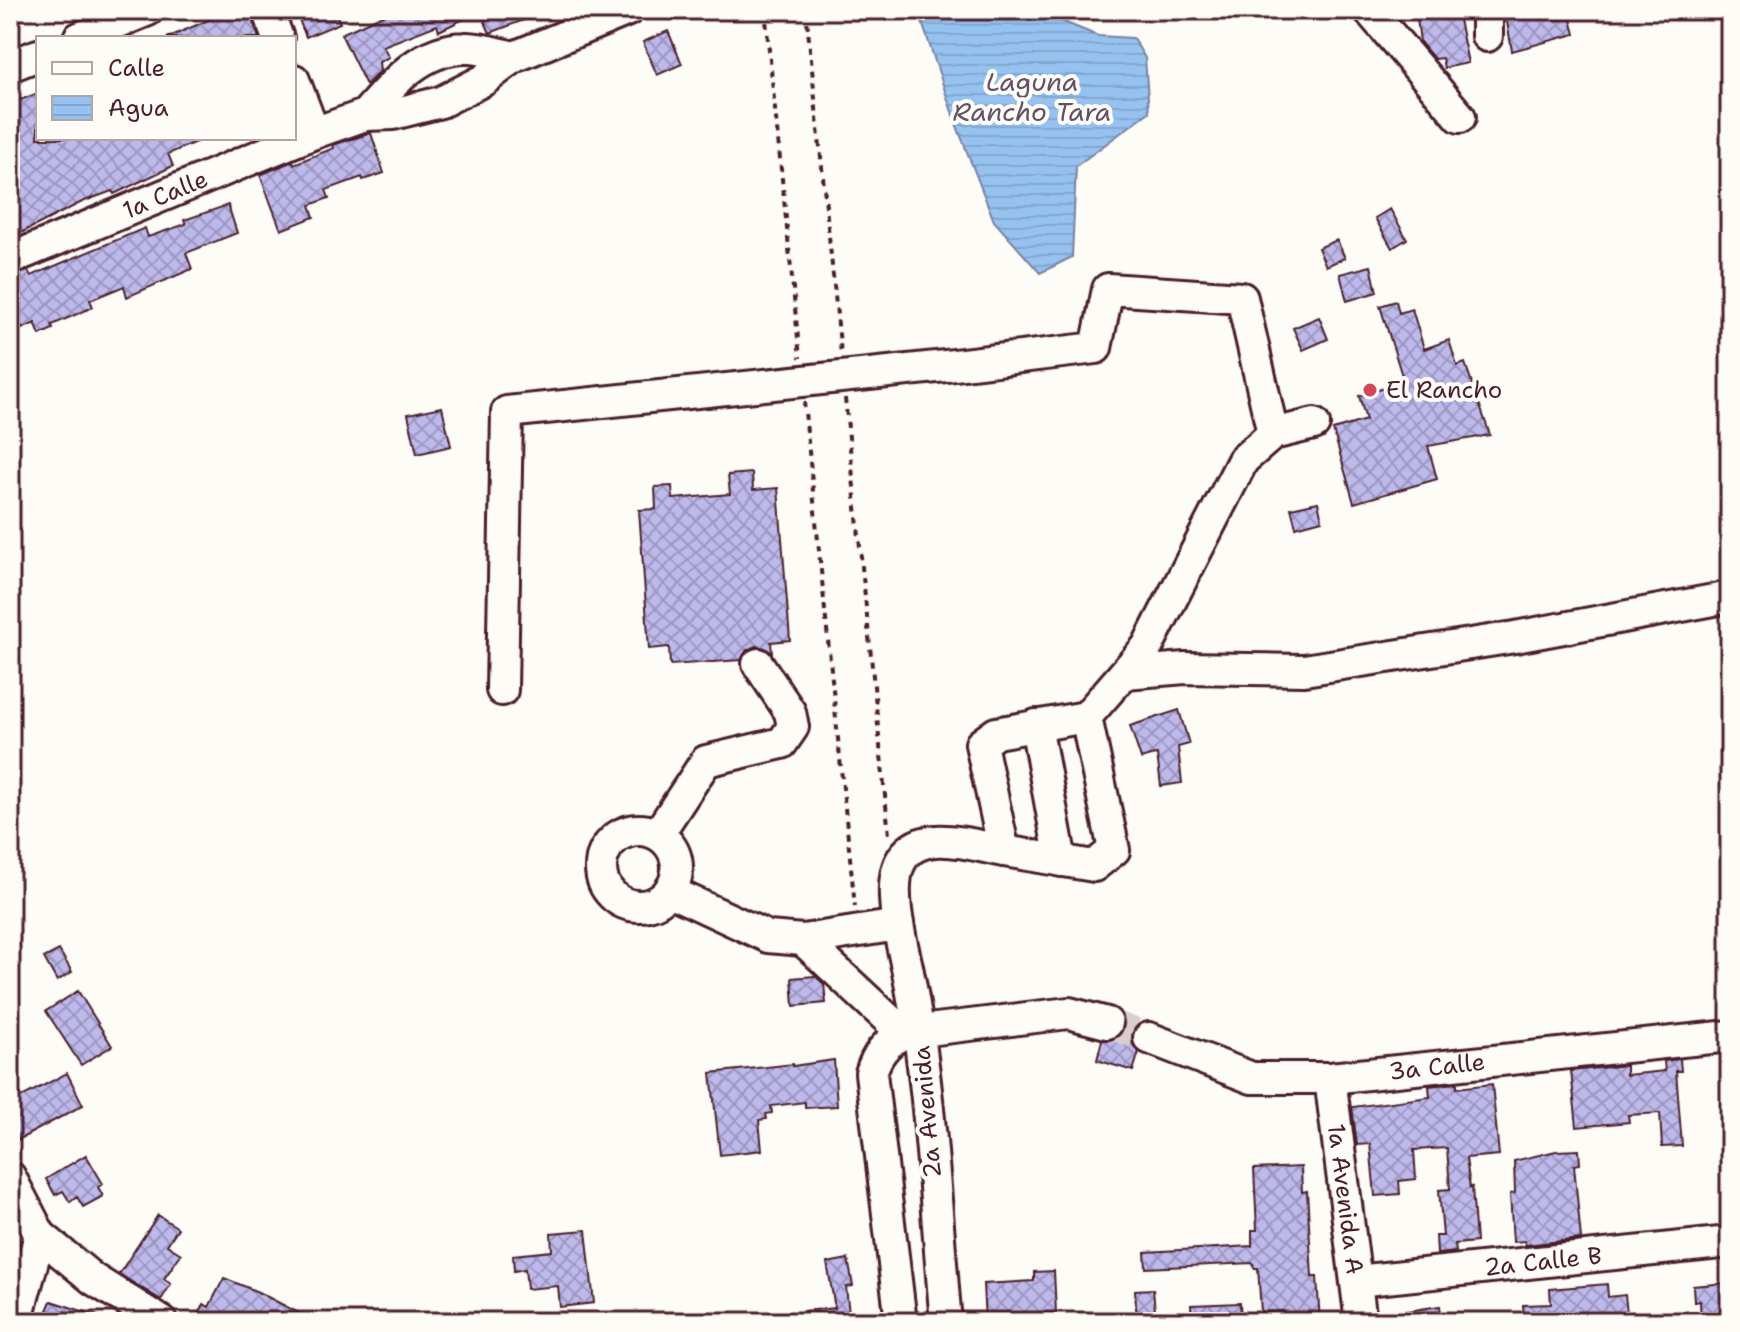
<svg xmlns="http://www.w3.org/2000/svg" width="1740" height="1332" font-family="'Shantell Sans',sans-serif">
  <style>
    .water { fill: url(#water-rules); stroke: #7881a1; stroke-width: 2 }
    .building { fill: url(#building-cross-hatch); stroke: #4a1f2b; stroke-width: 2 }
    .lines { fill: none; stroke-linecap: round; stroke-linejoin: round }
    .minor-tunnel { stroke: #d9d0ce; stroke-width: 30; stroke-dasharray: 30 15; stroke-linecap: butt }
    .minor-casing { stroke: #4a1f2b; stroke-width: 36 }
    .path { stroke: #4a1f2b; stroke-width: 4; stroke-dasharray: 6 6; stroke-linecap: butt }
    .minor { stroke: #fdfcf7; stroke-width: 30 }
    .poi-dot { fill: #d1495b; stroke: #fdfcf7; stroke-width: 3 }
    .labels { text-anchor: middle; stroke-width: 8; stroke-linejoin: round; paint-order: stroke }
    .street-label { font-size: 24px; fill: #4a1f2b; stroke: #fdfcf7 }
    .poi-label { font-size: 24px; fill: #4a1f2b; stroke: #fdfcf7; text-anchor: start }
    .water-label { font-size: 26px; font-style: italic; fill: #615066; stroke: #fdfcf7 }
  </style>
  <defs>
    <pattern id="water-rules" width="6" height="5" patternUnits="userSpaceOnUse" patternTransform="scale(2)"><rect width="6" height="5" fill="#96c2f0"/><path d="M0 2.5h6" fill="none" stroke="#83a6ce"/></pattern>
    <pattern id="building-cross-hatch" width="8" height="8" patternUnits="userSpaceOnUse" patternTransform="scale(2)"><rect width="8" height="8" fill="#bdb9eb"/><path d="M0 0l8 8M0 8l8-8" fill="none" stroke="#9c96bf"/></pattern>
  </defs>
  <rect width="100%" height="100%" fill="#fdfcf7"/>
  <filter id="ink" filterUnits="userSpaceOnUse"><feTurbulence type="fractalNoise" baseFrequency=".0125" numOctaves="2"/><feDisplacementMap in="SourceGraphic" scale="16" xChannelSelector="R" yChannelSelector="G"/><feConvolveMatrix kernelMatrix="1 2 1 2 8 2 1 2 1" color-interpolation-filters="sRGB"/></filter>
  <g filter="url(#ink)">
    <path class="water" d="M918 10H1035L1098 36 1133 38 1145 58 1149 112 1076 166 1072 257 1040 273 994 221 955 121Z"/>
    <path class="building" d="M231 10H249L259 38H167Z
      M295 10H334L340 23 306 37Z
      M394 10H546L547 11 490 33 480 11 439 31 437 25 383 46 389 57 379 62 380 71 366 85 341 34Z
      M1416 10H1457L1468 63 1444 68 1442 58 1434 59 1420 42Z
      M1505 10H1556L1559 19 1570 16 1575 34 1512 51Z
      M668 31 682 64 657 75 643 42Z
      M38 93V138H205L168 154 173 166 114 194 112 191 82 202 23 232 10 235V104Z
      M371 133 384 173 363 180 362 177 326 190 329 198 310 205 314 217 281 230 260 175 293 161 294 164 334 148 333 145Z
      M228 205 237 233 186 253 192 269 127 297 124 286 90 300 93 307 52 325 53 329 40 335 35 323 22 329 19 322 10 327V277L28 271 31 276 145 228 148 237 186 224 184 220Z
      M1390 209 1407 239 1392 248 1375 218Z
      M1337 240 1345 258 1326 266 1318 248Z
      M1371 266 1377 292 1347 301 1340 274Z
      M1396 301 1399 313 1412 309 1424 349 1449 340 1457 366 1465 363 1490 435 1428 446 1437 479 1354 503 1333 430 1366 420 1359 396 1404 382 1380 306Z
      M1319 317 1328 339 1303 350 1293 328Z
      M442 407 451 446 417 454 408 414Z
      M752 473 753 490 778 488 790 640 771 642 772 653 765 648 756 646 747 650 741 660 670 665 669 647 649 649 639 510 656 509 655 487 672 486 673 499 730 494 728 475Z
      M1318 502 1322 520 1296 527 1291 508Z
      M1179 710 1189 744 1178 747 1182 783 1161 786 1157 754 1141 759 1130 726Z
      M59 950 72 972 57 981 44 958Z
      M815 976 824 984 826 1003 794 1006 792 978Z
      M78 991 112 1046 81 1065 46 1011Z
      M1122 1031 1132 1034 1131 1042 1139 1052 1133 1071 1097 1060 1102 1040H1112Z
      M1680 1059 1681 1071H1676L1682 1146 1662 1147 1660 1113 1628 1115 1629 1122 1577 1127 1571 1071 1626 1065V1075L1665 1071 1664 1061Z
      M834 1060 837 1106 805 1108V1102L771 1106 772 1113 766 1114 767 1119 759 1120 762 1150 720 1155 711 1073 793 1064V1066Z
      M67 1073 83 1105 18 1140 10 1123V1103Z
      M1457 1083V1088L1492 1084 1499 1155 1466 1158 1470 1188 1472 1187 1476 1242 1455 1244 1456 1252 1437 1254 1436 1236H1443L1439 1190 1450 1189 1447 1148 1414 1150 1416 1179 1399 1181 1400 1194 1375 1196 1370 1144 1357 1145 1352 1107 1430 1097 1429 1086Z
      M1579 1150 1580 1164 1574 1165 1581 1239 1525 1245V1241L1513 1242 1510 1194 1515 1193 1514 1161 1556 1151Z
      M86 1155 103 1184 98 1187 103 1196 83 1207 77 1197 70 1202 63 1191 55 1195 46 1179Z
      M1301 1167 1302 1192 1307 1191 1312 1277H1317L1320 1322H1284L1283 1311 1261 1312 1258 1268H1254L1253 1263 1146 1268 1145 1252 1252 1246V1230H1257L1254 1169Z
      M158 1215 178 1228 167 1245 181 1254 164 1279 171 1284 161 1300 119 1274Z
      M586 1230 594 1303 560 1307 558 1286 527 1289 525 1269 514 1271 513 1255 552 1251 551 1233Z
      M848 1259 853 1286 846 1287 850 1322H805L804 1311 835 1308 827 1263Z
      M1054 1271 1056 1313 1035 1314 1036 1322H985L983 1284 1034 1281V1272Z
      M224 1278 258 1292 316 1322H195L204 1304 209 1307Z
      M1726 1283 1730 1322H1701L1700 1301 1694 1302 1693 1286Z
      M1607 1284 1608 1297 1625 1295 1628 1322H1524L1523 1305 1551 1304 1550 1289Z
      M1153 1289 1156 1322H1137L1135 1290Z
      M51 1301 107 1319 106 1322H42Z
      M1240 1303 1241 1322H1192L1191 1305Z
      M1440 1306 1442 1322H1394V1313Z"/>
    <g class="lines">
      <path class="minor-tunnel" d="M1107 1023 1149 1038"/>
      <g class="minor-casing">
        <g id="minor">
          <path d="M267 10 278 38"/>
          <path d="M1369 10 1460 117"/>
          <path d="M1487 10V36"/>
          <path d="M79 38 148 10"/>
          <path d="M10 66 38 55"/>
          <path d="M294 80 314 133"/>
          <path d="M365 115C392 84 420 49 465 48 480 47 499 54 514 57"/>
          <path id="s1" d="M10 259 314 133 365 115 393 114 441 102 484 80 514 57 628 10"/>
          <path d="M1125 673 1185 668 1304 670 1515 637 1730 597"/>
          <path d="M502 690 507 412 946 366 1096 348 1108 289 1242 298 1273 434"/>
          <path d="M1036 725 1061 861"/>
          <circle cx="639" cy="868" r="38"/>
          <path d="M658 834 706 761 782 743 793 727 790 712 758 664"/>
          <path d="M1004 851 1094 866 1114 850 1086 717"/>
          <path d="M669 891 768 937 803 940 898 925"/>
          <path d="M803 940 903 1033"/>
          <path id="s2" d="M1149 1038 1252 1078H1330L1730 1036"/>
          <path id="s3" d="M1330 1078 1361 1322"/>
          <path d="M10 1177 40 1235 93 1279 162 1322"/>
          <path id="s4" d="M1356 1281 1730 1242"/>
          <path d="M16 1322 40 1235"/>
          <path d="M901 1322 871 1073C877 1054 885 1044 903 1033L1069 1013 1107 1023"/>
          <path d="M946 1322C935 1204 931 1083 907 967 901 940 886 884 902 859 922 827 975 846 1004 851L981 744 996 733 1086 717 1147 647 1243 460 1273 434 1314 424"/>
        </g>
      </g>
      <path class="path" d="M765 10 800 358
        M806 10 841 354
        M845 398 889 835
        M804 402 855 907"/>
      <use href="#minor" class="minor"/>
    </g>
  </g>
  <circle class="poi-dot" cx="1370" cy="390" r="8"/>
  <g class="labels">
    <g class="street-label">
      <text dy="8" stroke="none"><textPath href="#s1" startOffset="168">1a Calle</textPath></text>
      <text dy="8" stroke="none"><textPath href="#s2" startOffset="296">3a Calle</textPath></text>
      <text transform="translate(927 1112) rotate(-95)" y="8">2a Avenida</text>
      <text dy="8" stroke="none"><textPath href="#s3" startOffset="122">1a Avenida A</textPath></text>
      <text dy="8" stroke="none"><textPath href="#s4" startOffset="188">2a Calle B</textPath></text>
    </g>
    <g class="poi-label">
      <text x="1386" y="398">El Rancho</text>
    </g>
    <g class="water-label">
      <text x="1032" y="91">Laguna<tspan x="1032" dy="30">Rancho Tara</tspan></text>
    </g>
  </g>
  <rect width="1740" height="1332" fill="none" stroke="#fdfcf7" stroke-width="40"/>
  <rect x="20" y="20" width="1700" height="1292" fill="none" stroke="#4a1f2b" stroke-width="3" filter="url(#ink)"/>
  <rect x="36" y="36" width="260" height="104" fill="#fdfcf7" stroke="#b5a4a5" stroke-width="2"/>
  <rect x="52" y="62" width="40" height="12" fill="#fdfcf7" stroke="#b5a4a5" stroke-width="2"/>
  <text x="108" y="76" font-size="24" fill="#4a1f2b">Calle</text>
  <rect x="52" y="96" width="40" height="24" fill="url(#water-rules)" stroke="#b5a4a5" stroke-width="2"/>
  <text x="108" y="116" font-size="24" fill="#4a1f2b">Agua</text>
</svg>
